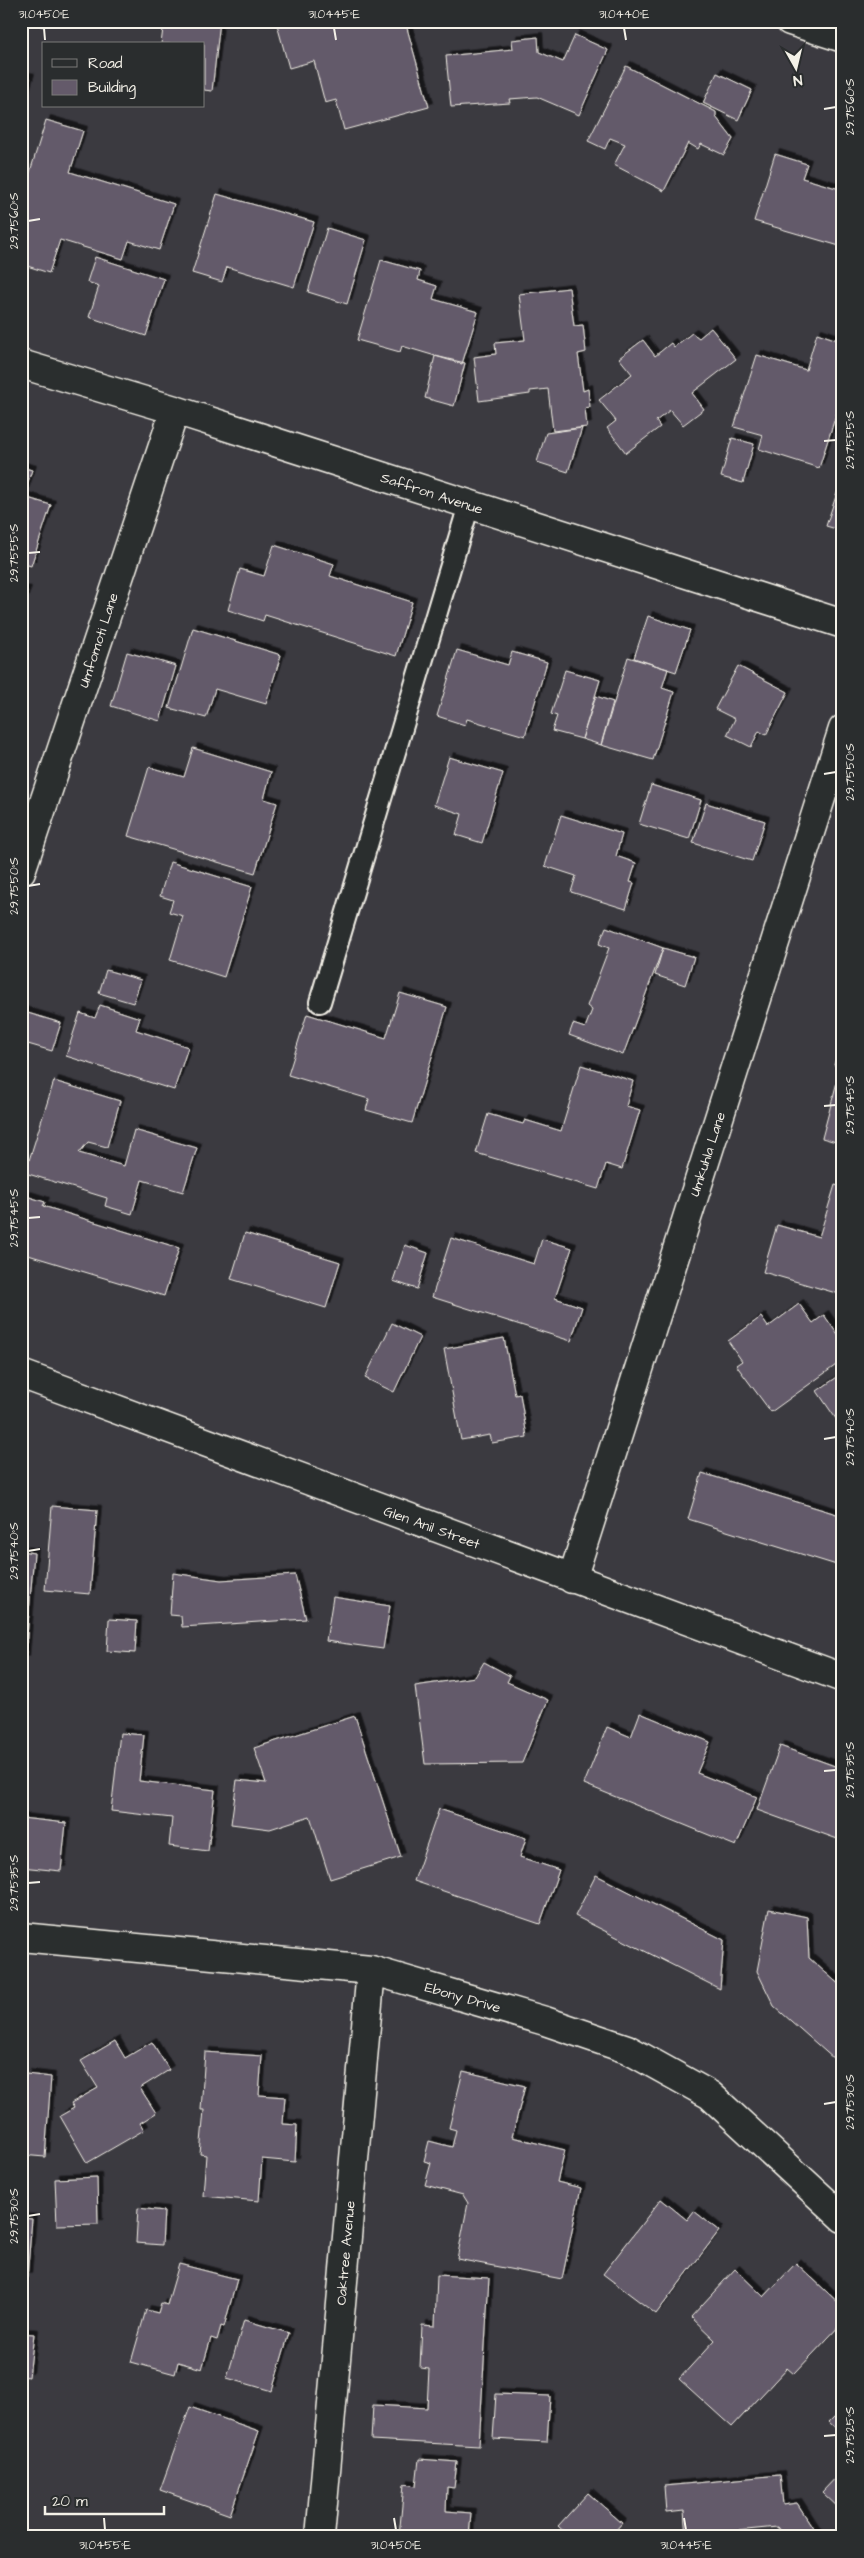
<svg xmlns="http://www.w3.org/2000/svg" width="864" height="2558" font-family="'Architects Daughter',sans-serif">
  <style>
    .building { fill: #645a6a; stroke: #f4f1e8; filter: url(#shadow) }
    .lines { fill: none; stroke-linecap: round; stroke-linejoin: round }
    .service-casing { stroke: #f4f1e8; stroke-width: 24 }
    .minor-casing { stroke: #f4f1e8; stroke-width: 31 }
    .service { stroke: #2a2d2e; stroke-width: 20 }
    .minor { stroke: #2a2d2e; stroke-width: 28 }
    .ticks { fill: none; stroke: #f4f1e8; stroke-width: 2 }
    .labels { text-anchor: middle; stroke-width: 4; stroke-linejoin: round; paint-order: stroke }
    .street-label { font-size: 14px; fill: #f4f1e8; stroke: #2a2d2e }
    .neatline { fill: none; stroke: #f4f1e8; stroke-width: 2 }
    .ticks-label { font-size: 12px; text-anchor: middle; fill: #f4f1e8 }
  </style>
  <defs>
    <filter id="shadow"><feDropShadow dx="4.5" dy="-4.5" stdDeviation="0" flood-color="#0009"/></filter>
  </defs>
  <rect width="100%" height="100%" fill="#3b3a40"/>
  <filter id="ink" filterUnits="userSpaceOnUse"><feTurbulence type="fractalNoise" baseFrequency=".02" numOctaves="2"/><feDisplacementMap in="SourceGraphic" scale="10" xChannelSelector="R" yChannelSelector="G"/><feConvolveMatrix kernelMatrix="1 2 1 2 8 2 1 2 1" color-interpolation-filters="sRGB"/></filter>
  <g filter="url(#ink)">
    <path class="building" d="M25 21H46L44 27Z
      M164 21H220L212 91 204 90V44H161Z
      M276 21H405L429 107 344 130 336 100 325 103 314 61 289 68Z
      M575 35 608 50 579 115 537 97 509 99 510 103 451 107 446 56 513 49 512 40 538 37 539 52 563 62Z
      M626 66 716 112V117L733 139 724 155 701 144 698 149 688 143 664 191 614 165 625 144 610 138 605 149 588 141Z
      M717 73 752 90 738 120 703 103Z
      M21 76 30 78 21 109Z
      M46 120 83 131 70 172 174 204 159 250 129 241 123 259 60 240 49 273 21 264V201Z
      M775 154 807 164 802 178 843 190V247L754 221Z
      M217 194 314 222 294 287 227 267 222 282 192 273Z
      M327 228 366 240 347 304 308 292Z
      M95 257 164 279 146 336 89 317 99 286 87 282Z
      M381 260 420 271 418 280 437 286 433 299 478 312 462 364 402 346 400 352 357 340Z
      M569 288 574 326 583 325 586 352 578 354 583 391 588 389 590 407 585 408 587 427 553 431 548 389 530 391V394L479 401 474 357 496 354 495 343 525 340 519 294Z
      M711 328 736 359 692 393 704 409 683 425 670 410 656 421 660 427 626 453 607 428 616 421 599 400 632 374 619 358 643 340 655 356 671 343 674 347 692 333 699 338Z
      M817 333 843 342V393L819 468 759 449 763 435 734 427 757 355 806 370Z
      M435 356 465 363 454 406 425 398Z
      M582 428 568 472 537 462 546 433Z
      M732 438 754 444 743 483 721 477Z
      M21 467 32 470 24 493 21 492Z
      M839 487 843 488V531L826 526Z
      M21 496 51 505 31 566 21 563Z
      M274 545 334 564 330 576 412 602 396 656 265 615 263 621 228 610 240 569 264 576Z
      M21 590 27 591 21 609Z
      M648 616 690 630 676 672 634 658Z
      M193 628 281 655 266 704 215 689 206 718 169 708Z
      M457 650 508 665 512 652 547 662 525 736 467 719 465 725 437 716Z
      M127 652 176 666 160 721 111 706Z
      M628 657 668 669 662 688 674 692 653 760 601 745Z
      M738 666 788 692 766 735 759 731 751 747 727 735 735 719 715 709Z
      M565 670 600 680 582 739 552 731 557 716 551 714Z
      M596 696 613 702 601 745 582 739Z
      M193 748 271 772 264 799 277 803 255 873 128 836 149 767 184 777Z
      M449 757 503 773 482 843 456 835 462 814 434 805Z
      M651 785 701 800 689 839 639 824Z
      M706 803 765 821 752 861 693 843Z
      M561 815 622 834 616 856 636 863 630 882 634 883 626 909 571 892 576 876 545 866Z
      M170 862 252 887 224 977 170 960 183 916 169 912 173 900 160 896Z
      M606 927 663 948 623 1055 569 1035 573 1024 585 1028 592 1010 587 1006 609 948 599 944Z
      M663 948 694 957 685 985 655 975Z
      M106 970 141 980 133 1003 99 993Z
      M400 993 447 1007 412 1123 366 1110 369 1099 288 1075 307 1014 386 1038Z
      M100 1005 140 1018 136 1030 188 1047 174 1090 66 1056 80 1013 95 1018Z
      M21 1011 61 1023 52 1051 21 1042Z
      M843 1034V1144L822 1138 841 1067 834 1065Z
      M581 1065 633 1081 626 1106 640 1110 622 1169 606 1164 598 1189 476 1153 488 1114 523 1124 525 1120 561 1131Z
      M54 1081 120 1101 107 1147 88 1142 79 1153 124 1166 134 1130 197 1148 183 1192 142 1180 132 1214 105 1206 107 1198 25 1173Z
      M835 1185 843 1187V1295L763 1272 777 1225 819 1237Z
      M26 1196 45 1202 43 1206 179 1248 164 1296 25 1254 21 1266V1201L25 1202Z
      M245 1233 340 1262 326 1308 231 1279Z
      M451 1238 534 1264 542 1239 572 1248 555 1298 582 1307 571 1341 432 1297Z
      M405 1245 428 1253 417 1289 393 1281Z
      M799 1304 813 1323 824 1315 840 1338 843 1335V1360L771 1412 736 1365 742 1361 728 1341 761 1317 768 1327Z
      M392 1323 420 1337 394 1392 365 1378Z
      M504 1338 515 1395 520 1394 527 1437 492 1443 490 1435 461 1440 444 1349Z
      M843 1373V1429L817 1391Z
      M702 1473 843 1516V1567L688 1519Z
      M52 1506 97 1510 90 1594 45 1590Z
      M21 1551 34 1553 25 1660 21 1659Z
      M173 1573 221 1580 295 1575 306 1619 182 1627 181 1616 170 1615Z
      M333 1597 390 1606 383 1649 326 1641Z
      M109 1619 137 1621 135 1653 107 1651Z
      M484 1662 510 1676 507 1682 548 1700 522 1763 425 1764 415 1686 475 1677Z
      M640 1713 710 1742 697 1773 757 1797 736 1846 584 1784 607 1727 631 1737Z
      M355 1716 401 1857 330 1879 310 1816 270 1829 231 1824 237 1780 266 1783 254 1748Z
      M120 1733 144 1735 139 1781 215 1790 208 1851 169 1846 172 1818 111 1811Z
      M780 1746 843 1769V1841L757 1810Z
      M439 1809 526 1838 520 1857 559 1870 540 1924 414 1881Z
      M21 1818 66 1823 61 1871 21 1867Z
      M596 1875 724 1940 720 1989 575 1916Z
      M769 1909 807 1917 809 1958 843 1988V2067L774 2006 757 1971Z
      M115 2041 125 2058 152 2042 169 2070 140 2088 156 2113 140 2123 144 2130 87 2163 60 2116 74 2108 71 2103 98 2088 81 2061Z
      M205 2052 262 2056 259 2095 285 2097 283 2124 297 2125 295 2162 262 2159 259 2201 203 2196 206 2155 200 2154 204 2110H201Z
      M463 2071 525 2086 512 2137 565 2150 557 2182 581 2188 562 2279 457 2259 468 2203 463 2195 425 2185 431 2163 424 2161 429 2141 452 2147 456 2130 449 2128Z
      M26 2074 51 2077 45 2157 21 2155V2113Z
      M97 2177 98 2224 57 2225 55 2179Z
      M661 2199 687 2220 694 2211 719 2231 656 2314 603 2274Z
      M138 2208 164 2211 162 2245 136 2243Z
      M21 2218 32 2219 27 2278 21 2277Z
      M796 2263 843 2307V2322L794 2374 787 2368 732 2427 679 2379 715 2340 691 2317 735 2269 764 2297Z
      M179 2264 237 2279 224 2327 221 2326 217 2340 211 2338 202 2369 178 2362 175 2374 131 2362 146 2310 158 2313 161 2303 167 2305Z
      M437 2275 489 2278 479 2446 371 2440 373 2405 427 2408 429 2369 420 2368 422 2325 435 2326Z
      M244 2320 289 2333 272 2391 227 2378Z
      M21 2333 34 2334 29 2377 21 2376Z
      M496 2394 550 2396 547 2442 493 2439Z
      M190 2407 259 2431 230 2515 160 2490Z
      M843 2408V2435L829 2422Z
      M419 2459 457 2462 454 2488 447 2487 446 2511 471 2513 469 2537H399L404 2484 416 2486Z
      M843 2470V2512L822 2492Z
      M780 2475 783 2505 797 2503 819 2537H785L777 2527 686 2536 684 2511 666 2513 664 2486Z
      M588 2493 622 2523 610 2537H570L558 2526Z"/>
    <g class="lines">
      <g class="service-casing">
        <path id="service" d="M320 1002 469 505"/>
      </g>
      <g class="minor-casing">
        <path id="minor" d="M790 21 843 38
          M21 364 175 410 843 624
          M21 871 175 410
          M21 1374 843 1678
          M572 1579 843 729
          M21 1937 371 1970 545 2021 627 2049 710 2095 843 2218
          M320 2537 371 1970"/>
      </g>
      <use href="#service" class="service"/>
      <use href="#minor" class="minor"/>
    </g>
  </g>
  <path class="ticks" d="M44 28 45 40M334 28 336 40M624 28 626 40M824 109 836 107M28 221 40 219M824 441 836 440M28 553 40 552M824 774 836 772M28 886 40 884M824 1106 836 1105M28 1218 40 1217M824 1439 836 1437M28 1551 40 1549M824 1771 836 1770M28 1883 40 1882M824 2104 836 2102M28 2216 40 2214M824 2436 836 2435M104 2518 105 2530M394 2518 396 2530M684 2518 686 2530"/>
  <g class="labels">
    <g class="street-label">
      <text transform="translate(432 493) rotate(18)" y="5">Saffron Avenue</text>
      <text transform="translate(98 640) rotate(-72)" y="5">Umfomoti Lane</text>
      <text transform="translate(707 1154) rotate(-72)" y="5">Umkuhla Lane</text>
      <text transform="translate(432 1527) rotate(20)" y="5">Glen Anil Street</text>
      <text transform="translate(463 1997) rotate(16)" y="5">Ebony Drive</text>
      <text transform="translate(345 2253) rotate(-85)" y="5">Oaktree Avenue</text>
    </g>
  </g>
  <rect width="864" height="2558" fill="none" stroke="#2a2d2e" stroke-width="55"/>
  <rect x="42" y="42" width="162" height="65" fill="#2a2d2e" stroke="#7b7b78"/>
  <rect x="52" y="59" width="25" height="8" fill="#2a2d2e" stroke="#7b7b78"/>
  <text x="88" y="68" font-size="15" fill="#f4f1e8">Road</text>
  <rect x="52" y="80" width="25" height="15" fill="#645a6a" stroke="#7b7b78"/>
  <text x="88" y="92" font-size="15" fill="#f4f1e8">Building</text>
  <g transform="translate(796 68) rotate(172)" stroke="#2a2d2e" stroke-width="4" paint-order="stroke">
  <path d="M0-4L9 19L0 12L-9 19Z" fill="#f4f1e8"/>
  <text y="-8" font-size="14" font-weight="bold" text-anchor="middle" fill="#f4f1e8">N</text>
  </g>
  <path d="M45 2506v8h119v-8" fill="none" stroke="#f4f1e8" stroke-width="2.5"/>
  <text x="52" y="2506" font-size="15" fill="#f4f1e8" stroke="#2a2d2e" stroke-width="4" paint-order="stroke">20 m</text>
  <rect x="28" y="28" width="808" height="2502" class="neatline"/>
  <g class="ticks-label">
    <text x="44" y="18">31.0450°E</text>
    <text x="334" y="18">31.0445°E</text>
    <text x="624" y="18">31.0440°E</text>
    <text transform="translate(850 107) rotate(-90)" y="4">29.7560°S</text>
    <text transform="translate(14 221) rotate(-90)" y="4">29.7560°S</text>
    <text transform="translate(850 440) rotate(-90)" y="4">29.7555°S</text>
    <text transform="translate(14 553) rotate(-90)" y="4">29.7555°S</text>
    <text transform="translate(850 772) rotate(-90)" y="4">29.7550°S</text>
    <text transform="translate(14 886) rotate(-90)" y="4">29.7550°S</text>
    <text transform="translate(850 1105) rotate(-90)" y="4">29.7545°S</text>
    <text transform="translate(14 1218) rotate(-90)" y="4">29.7545°S</text>
    <text transform="translate(850 1437) rotate(-90)" y="4">29.7540°S</text>
    <text transform="translate(14 1551) rotate(-90)" y="4">29.7540°S</text>
    <text transform="translate(850 1770) rotate(-90)" y="4">29.7535°S</text>
    <text transform="translate(14 1883) rotate(-90)" y="4">29.7535°S</text>
    <text transform="translate(850 2102) rotate(-90)" y="4">29.7530°S</text>
    <text transform="translate(14 2216) rotate(-90)" y="4">29.7530°S</text>
    <text transform="translate(850 2435) rotate(-90)" y="4">29.7525°S</text>
    <text x="105" y="2549">31.0455°E</text>
    <text x="396" y="2549">31.0450°E</text>
    <text x="686" y="2549">31.0445°E</text>
  </g>
</svg>
